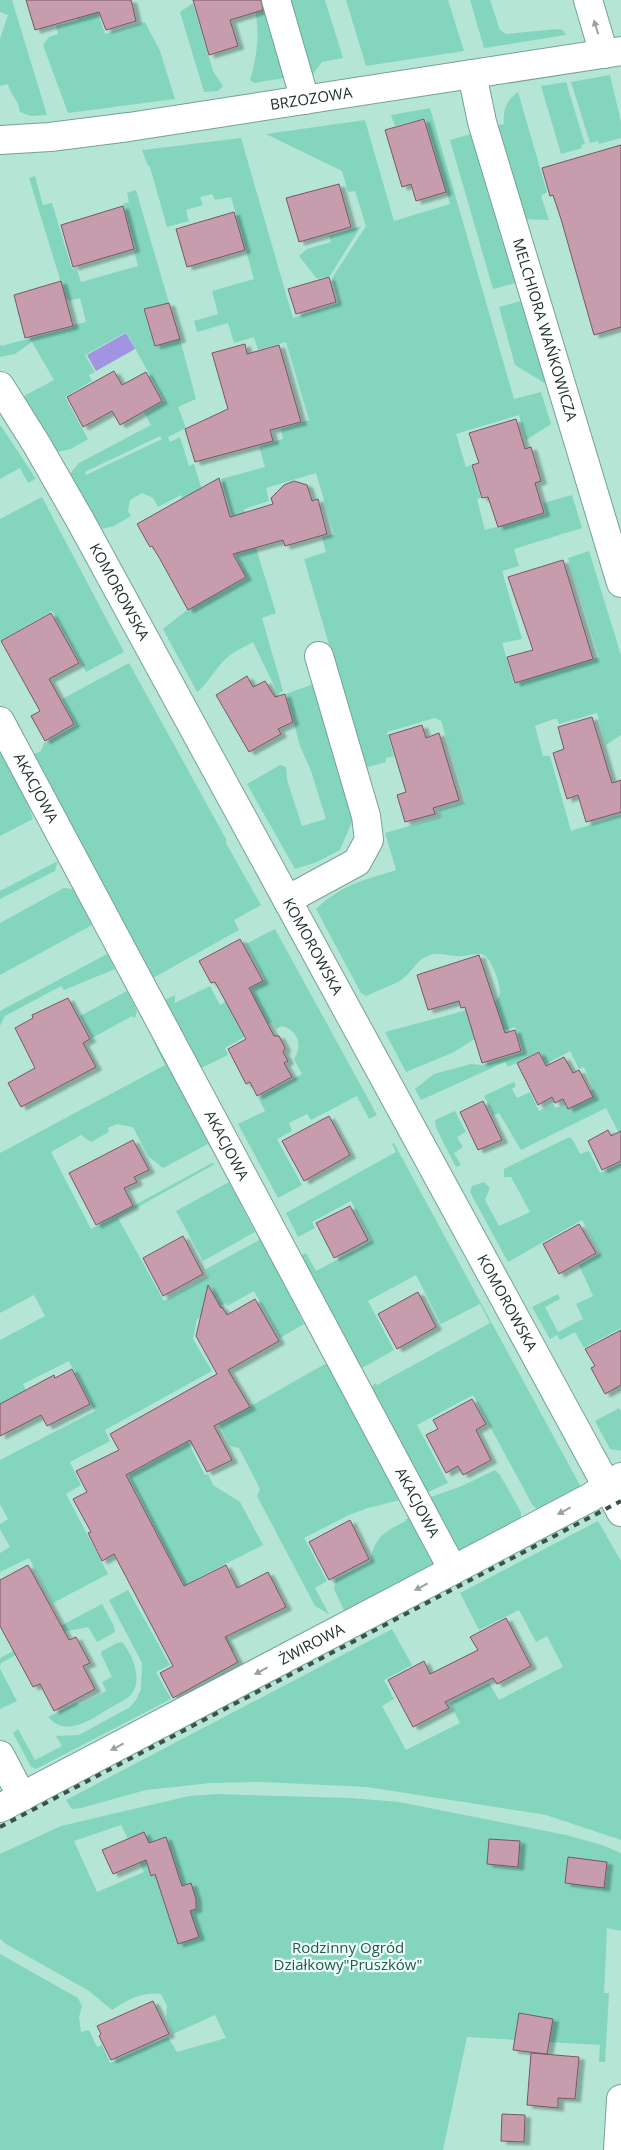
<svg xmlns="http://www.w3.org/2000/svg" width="621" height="2150" font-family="'Open Sans',sans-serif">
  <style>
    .green { fill: #83d6bd; fill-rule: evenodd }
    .water { fill: #a393e3 }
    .building { fill: #c79dae; stroke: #7a5564; filter: url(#shadow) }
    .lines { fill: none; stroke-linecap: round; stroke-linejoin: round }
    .minor-casing { stroke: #74a293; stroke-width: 30 }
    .minor { stroke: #fff; stroke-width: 28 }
    .rail { stroke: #3a524a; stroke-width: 4; stroke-dasharray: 6 6; stroke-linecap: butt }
    .oneway { fill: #99a19e }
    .labels { text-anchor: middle; stroke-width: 4.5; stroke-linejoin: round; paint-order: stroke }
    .street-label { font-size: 15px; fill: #1c2e28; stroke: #ecfff8 }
    .park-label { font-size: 15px; fill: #27584a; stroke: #ecfff8 }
  </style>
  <defs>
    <filter id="shadow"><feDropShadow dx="5.5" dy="3" stdDeviation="1" flood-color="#0004"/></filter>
  </defs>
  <rect width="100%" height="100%" fill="#b5e5d5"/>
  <path class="green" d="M0 0H12L47 115 31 116 20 112C18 99 11 96 8 84L0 86V39L8 15 0 12Z
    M73 0H94L105 34 145 22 160 51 175 99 68 113 43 45 49 37 58 34 56 26 79 20Z
    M252 0H268L289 66 284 78 254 83 250 80C258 53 261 27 252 0Z
    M284 0H325L343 58 322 62 313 74 304 64Z
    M346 0H448L464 51 366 66Z
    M470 0H490L500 30 506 34 558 29 563 30 566 35 484 48Z
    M193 3 213 71 223 86 218 91 204 92 180 12Z
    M610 75 621 122V138L599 144 598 141 590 143 571 82Z
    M566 82 585 144 581 145 582 148 561 154 541 86Z
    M518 92 547 192 541 196 549 220 524 219 495 126 504 124C503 109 506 101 518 92Z
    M430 108 514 399 541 392 551 424 526 440 519 415 456 434 466 467 471 465 481 498 477 499 485 530 546 514 543 503 572 495 582 528 514 549 519 566 502 571 522 639 502 643 514 683 599 657 568 558 589 551 621 655V735L606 745 597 713 559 724 557 719H554L535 726 543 756H550L571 831 621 815V1137L606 1108 521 1150 499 1113 493 1115 484 1096 514 1082 516 1086 512 1089 517 1098 530 1092 539 1111 553 1104 556 1108 594 1089 584 1067 579 1069 570 1051 546 1064 539 1051 508 1067 505 1062 421 1100 415 1089 434 1074 471 1064 482 1065 523 1052 515 1027 473 1040 454 1052 406 1072 385 1032 490 1004C493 1002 497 1001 499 997 503 990 492 959 484 955 477 952 468 956 461 956 451 957 440 952 430 955 416 959 411 975 398 982 388 987 376 991 366 996L361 993 316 909C343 884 362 881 396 870L385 833 440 817 439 810 466 802 441 721 435 718 387 732 394 756 386 758V762L365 768 304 559 326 552 322 537 334 534 316 473 266 488 269 501 244 509 276 613 262 618 283 691 278 694 253 642C245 647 236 650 229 656 216 666 210 682 197 692L163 629 187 610 247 578 233 551V519L221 479 265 467 259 446 283 439 281 429 309 420 286 342 258 350 254 337 234 343 228 323 197 332 194 321 218 314 212 291 254 279 231 197 215 200 212 194 200 197 203 205 186 210 189 221 167 227 150 167 147 164 142 150 241 138 293 318 339 303 332 278 366 226 355 191 348 192 342 171 266 134 365 120 394 221 450 204 425 118 395 126 391 115Z
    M474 133 518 279 516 283 493 289 450 140Z
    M35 176 43 205 52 203 72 269 76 267 81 282 138 266 134 251 136 250 123 204 129 202 127 193 136 190 169 303 143 309 155 346 180 339 196 399 178 407 186 428 168 437 170 442 180 437 189 466 194 464 206 504 190 512 181 495 158 507 153 498 142 493 130 500 128 511 131 516 114 526 101 529 70 474 79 463 151 425 144 412 164 401 126 332 85 355 95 372 89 375 92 381 65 397 88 439 71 449 57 452 24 396 54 380 32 342 15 354 0 357V344L1 346 73 327V325L86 322 80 298 69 301 68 299H66L29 178ZM160 436 162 439 86 475 85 472Z
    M361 226 330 276 317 279 299 256 307 249 331 242 329 236Z
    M521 301 526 302 551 387 515 365 499 307Z
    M0 426H1L36 479 28 483 20 468 0 479Z
    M42 497 124 652 86 672 52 611 0 641V519Z
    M129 663 226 839V843L261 905 234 920 239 930 153 978 148 977 30 756 41 751 44 743 76 725 62 699Z
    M313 684 353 819 340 850 317 862 295 869 247 784 280 765 286 767 287 780 302 826 326 819 311 771 300 746 286 694Z
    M0 741 34 805 29 807 33 819 0 836Z
    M58 861 55 871 0 899V891Z
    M64 888 73 889 92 925 0 975V923Z
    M275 929 377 1115 369 1119 357 1096 311 1120 307 1114 289 1123 292 1131 277 1139 302 1185 278 1198 238 1124 265 1111 258 1097 302 1074 294 1059C303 1046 298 1030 282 1026L276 1029 272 1022 225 1048 228 1055 197 1070 163 1006 165 1000 175 995V1003L210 986 220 1005 265 980 246 944Z
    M107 954 115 969 64 990 61 986 5 1016 0 1026V1011Z
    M127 991 137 1011 135 1018 132 1016 92 1038 80 1016Z
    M152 1038 161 1041 214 1142 211 1149 208 1144 163 1168 148 1156 133 1127 117 1124 108 1128 109 1132 91 1142 81 1135 51 1152 91 1229 212 1163 215 1164 118 1218 164 1301 209 1276 206 1269 259 1240 258 1237 264 1234 304 1311 299 1314 304 1324 280 1338 254 1291 227 1306 226 1303 197 1319 193 1339 212 1371 105 1430 110 1441 70 1462 81 1485 66 1494 108 1574 53 1603 29 1558 0 1572V1553L10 1547 0 1529V1524L8 1519 0 1504V1460L95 1411 69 1361 23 1384 32 1404 0 1407V1340L45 1316 34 1295 0 1313V1153L165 1065Z
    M455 1111 466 1132 457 1137 463 1147 454 1153 461 1165 456 1167 436 1128 435 1120Z
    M569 1137 573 1140 580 1154 589 1151 600 1173 621 1163V1328L584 1348 575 1332 560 1340 557 1335 550 1339 532 1307 558 1294 560 1299 545 1307 558 1332 583 1319 576 1304 593 1296 579 1265 600 1253 582 1220 508 1262 470 1192 472 1186 484 1182 490 1188 485 1200 499 1226 530 1212 511 1177H504V1169Z
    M394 1143 582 1489 543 1513 533 1506 473 1395 417 1425 448 1483 423 1494 369 1391 375 1383 377 1385 490 1323 480 1304 441 1324 416 1275 368 1301 394 1350 362 1368 356 1366 355 1356 307 1268 300 1262 301 1256 306 1253 316 1271 372 1241 351 1201 312 1222 315 1228 298 1237 286 1213 396 1152 392 1144Z
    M229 1182 255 1232 203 1261 176 1211Z
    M325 1364 335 1367 400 1500 368 1508 349 1515 304 1538 327 1581 315 1588 329 1614 315 1606 257 1496 260 1489 239 1448 230 1446 219 1424Z
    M619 1408 621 1411V1451L610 1449 595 1421Z
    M188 1442 205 1475 208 1474 213 1485 240 1502 263 1545 198 1578 234 1651 222 1659 128 1475Z
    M495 1470 500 1475 521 1512V1525L459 1553 425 1499 462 1486Z
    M409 1518 415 1519 434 1562 433 1565 346 1615 334 1589 336 1579 370 1562C375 1536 384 1532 406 1521V1519Z
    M598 1521 621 1561V1840L546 1815 367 1787 262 1782 211 1783 146 1790 81 1808 72 1809 66 1800 392 1629 412 1665 384 1680 394 1699 382 1706 406 1750 460 1723 450 1703 489 1683 499 1700 563 1667 547 1636 536 1642 519 1610 479 1630 460 1593Z
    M128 1590 170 1665 156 1672 171 1699 36 1769 31 1767 13 1733 18 1729 35 1760 62 1746 56 1736 79 1735 130 1707 136 1700 141 1689 142 1663 109 1600Z
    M102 1604 114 1626 115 1632 97 1642 88 1627 57 1633 1 1663 0 1667V1658Z
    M122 1642C132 1654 141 1675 134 1690 130 1699 118 1703 110 1708 90 1720 67 1738 48 1717L77 1702 79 1705 106 1691 102 1682 112 1677 101 1654 102 1651 117 1643Z
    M0 1669 17 1701 0 1709Z
    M216 1794 350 1798 399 1802 566 1835 602 1845 621 1853V1931L607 1928 604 1993H609L605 2062H599L600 2045 467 2037 443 2150H0V1954L78 1998 82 2006 79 2017 81 2032 89 2030 97 2047 102 2045 110 2063 168 2037 177 2052 226 2038 215 2015 173 2034 166 2016 167 2006 161 1994C144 1991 126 2000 112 2010L89 1991 6 1944 0 1939V1854L61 1826 189 1796ZM121 1825 144 1872 97 1892 74 1841Z"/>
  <path class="water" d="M126 333 135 349 96 371 87 355Z"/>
  <path class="building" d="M26 0H131L136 21 106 30 99 12 35 30Z
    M193 0H261L263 10 230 20 238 46 209 55Z
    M424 119 446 192 416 201 411 184 402 187 385 130Z
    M621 145V327L594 335 561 219 553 195 550 196 542 168Z
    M339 184 351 227 299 242 286 198Z
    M123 206 134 249 73 267 61 225Z
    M234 212 245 250 187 267 176 229Z
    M329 277 336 302 296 314 288 289Z
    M61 281 73 326 25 338 14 295Z
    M169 303 180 339 155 346 144 309Z
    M245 344 247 354 279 345 301 422 270 430 273 441 195 462 185 429 228 409 212 353Z
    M114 371 122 385 146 372 162 401 120 425 112 411 83 427 67 397Z
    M516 419 525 449 531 447 541 481 535 483 544 513 498 527 488 497 482 498 472 465 479 463 469 433Z
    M219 478 230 517 273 504 271 498 284 485 294 481 307 485 312 501 318 499 327 534 285 546 283 540 233 554 246 577 188 610 160 559 152 546 150 547 137 524Z
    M563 560 593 659 515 683 507 657 533 650 508 577Z
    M51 613 79 663 49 679 74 724 45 741 31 716 40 711 1 641Z
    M247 676 253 687 265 681 275 697 285 694 293 722 278 729 281 734 249 752 216 695Z
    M592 717 612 783 621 780V812L586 822 578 795 567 799 553 753 564 749 558 727Z
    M422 725 426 738 439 733 459 800 433 808 435 814 405 822 397 795 406 792 389 735Z
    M240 939 263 981 249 988 274 1036H279L285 1048 283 1052 288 1061 284 1063 292 1077 257 1096 250 1082 246 1084 228 1049 246 1039 215 982 211 983 199 961Z
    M479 955 505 1033 515 1030 521 1051 482 1063 465 1007 461 1008 459 1001 428 1010 417 975Z
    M68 998 90 1039 83 1043 96 1067 21 1107 8 1083 35 1068 15 1028 33 1018 32 1015Z
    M539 1052 546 1066 564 1057 573 1073 579 1070 593 1097 568 1109 563 1099 555 1103 552 1097 538 1105 517 1063Z
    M483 1101 502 1140 478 1150 460 1112Z
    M329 1116 350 1155 304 1181 282 1141Z
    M608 1130 611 1136 621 1131V1161L602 1170 588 1141Z
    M133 1140 149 1170 134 1177 137 1182 124 1188 133 1206 96 1225 69 1173Z
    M350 1206 368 1240 334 1258 316 1223Z
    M579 1224 596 1253 559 1274 543 1244Z
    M183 1236 203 1274 163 1296 143 1258Z
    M208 1285 221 1308 222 1307 227 1315 255 1299 279 1341 228 1370 250 1407 214 1426 232 1460 207 1472 190 1440 126 1475 184 1586 226 1565 237 1588 268 1572 286 1607 225 1637 238 1662 173 1698 160 1673 173 1666 114 1554 102 1561 88 1533 91 1532 73 1499 87 1492 76 1471 119 1450 110 1434 217 1374 196 1336Z
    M418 1292 436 1327 397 1349 378 1314Z
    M621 1330V1385L605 1394 591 1368 595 1366 585 1349Z
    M72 1369 90 1404 47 1426 41 1415 0 1436V1404L54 1375 55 1378Z
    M472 1399 486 1424 476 1430 491 1460 463 1475 458 1466 446 1473 426 1435 438 1429 433 1420Z
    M350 1520 369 1559 329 1580 309 1542Z
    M28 1565 69 1640 76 1637 90 1663 83 1666 95 1689 54 1711 40 1684 33 1687 0 1626V1580Z
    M506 1618 531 1666 497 1684 493 1678 445 1702 449 1708 413 1727 388 1680 424 1661 430 1674 478 1650 470 1637Z
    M144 1832 149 1843 166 1837 182 1886 191 1883 196 1899V1909L190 1911 199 1937 178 1944 155 1874 151 1876 146 1860 113 1874 102 1850Z
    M489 1839 520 1841 518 1867 487 1864Z
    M568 1857 607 1862 604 1888 565 1883Z
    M153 2001 169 2034 111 2060 99 2036 101 2034 97 2026Z
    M519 2013 553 2019 547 2054 513 2050Z
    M531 2053 579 2057 575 2099 558 2098V2108L527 2105Z
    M502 2114 525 2115 524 2142 501 2141Z"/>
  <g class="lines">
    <g class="minor-casing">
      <g id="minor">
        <path d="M276 0 305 100"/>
        <path d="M588 0 604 54"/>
        <path id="s1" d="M472 74 482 122 621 583"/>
        <path id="s2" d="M0 140 50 137 129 127 621 51"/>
        <path id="s3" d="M0 386 37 445 80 520 621 1512"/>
        <path id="s4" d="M0 721 453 1570"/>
        <path d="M287 900 357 862 369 840 366 816 319 656"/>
        <path d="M0 1755 22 1797"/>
        <path id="s5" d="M0 1808 453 1570 591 1497 621 1477"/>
        <path d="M618 2150 621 2099"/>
      </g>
    </g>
    <use href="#minor" class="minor"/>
    <path class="rail" d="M0 1827 621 1501"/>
  </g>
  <defs><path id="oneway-solid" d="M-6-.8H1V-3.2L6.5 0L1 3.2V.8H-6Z" transform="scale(1.25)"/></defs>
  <g class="oneway">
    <use href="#oneway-solid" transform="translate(596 27) rotate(-107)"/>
    <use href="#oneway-solid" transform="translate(564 1511) rotate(152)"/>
    <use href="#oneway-solid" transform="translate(421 1587) rotate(152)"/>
    <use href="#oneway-solid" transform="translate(261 1671) rotate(152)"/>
    <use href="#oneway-solid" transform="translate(117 1747) rotate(152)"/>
  </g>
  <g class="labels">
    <g class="street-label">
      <text dy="5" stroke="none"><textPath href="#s2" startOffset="314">BRZOZOWA</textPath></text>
      <text dy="5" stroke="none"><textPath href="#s1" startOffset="266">MELCHIORA WAŃKOWICZA</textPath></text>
      <text dy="5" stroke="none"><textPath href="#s3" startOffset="238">KOMOROWSKA</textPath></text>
      <text dy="5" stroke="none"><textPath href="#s4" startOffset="76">AKACJOWA</textPath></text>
      <text dy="5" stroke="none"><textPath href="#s3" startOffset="642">KOMOROWSKA</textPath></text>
      <text dy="5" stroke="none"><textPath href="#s4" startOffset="481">AKACJOWA</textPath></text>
      <text dy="5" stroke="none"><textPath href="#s3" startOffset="1048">KOMOROWSKA</textPath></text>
      <text dy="5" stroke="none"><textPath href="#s4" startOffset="886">AKACJOWA</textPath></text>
      <text dy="5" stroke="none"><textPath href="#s5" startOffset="352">ŻWIROWA</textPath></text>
    </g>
    <g class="park-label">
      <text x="348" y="1953">Rodzinny Ogród<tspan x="348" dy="17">Działkowy"Pruszków"</tspan></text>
    </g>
  </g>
</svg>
